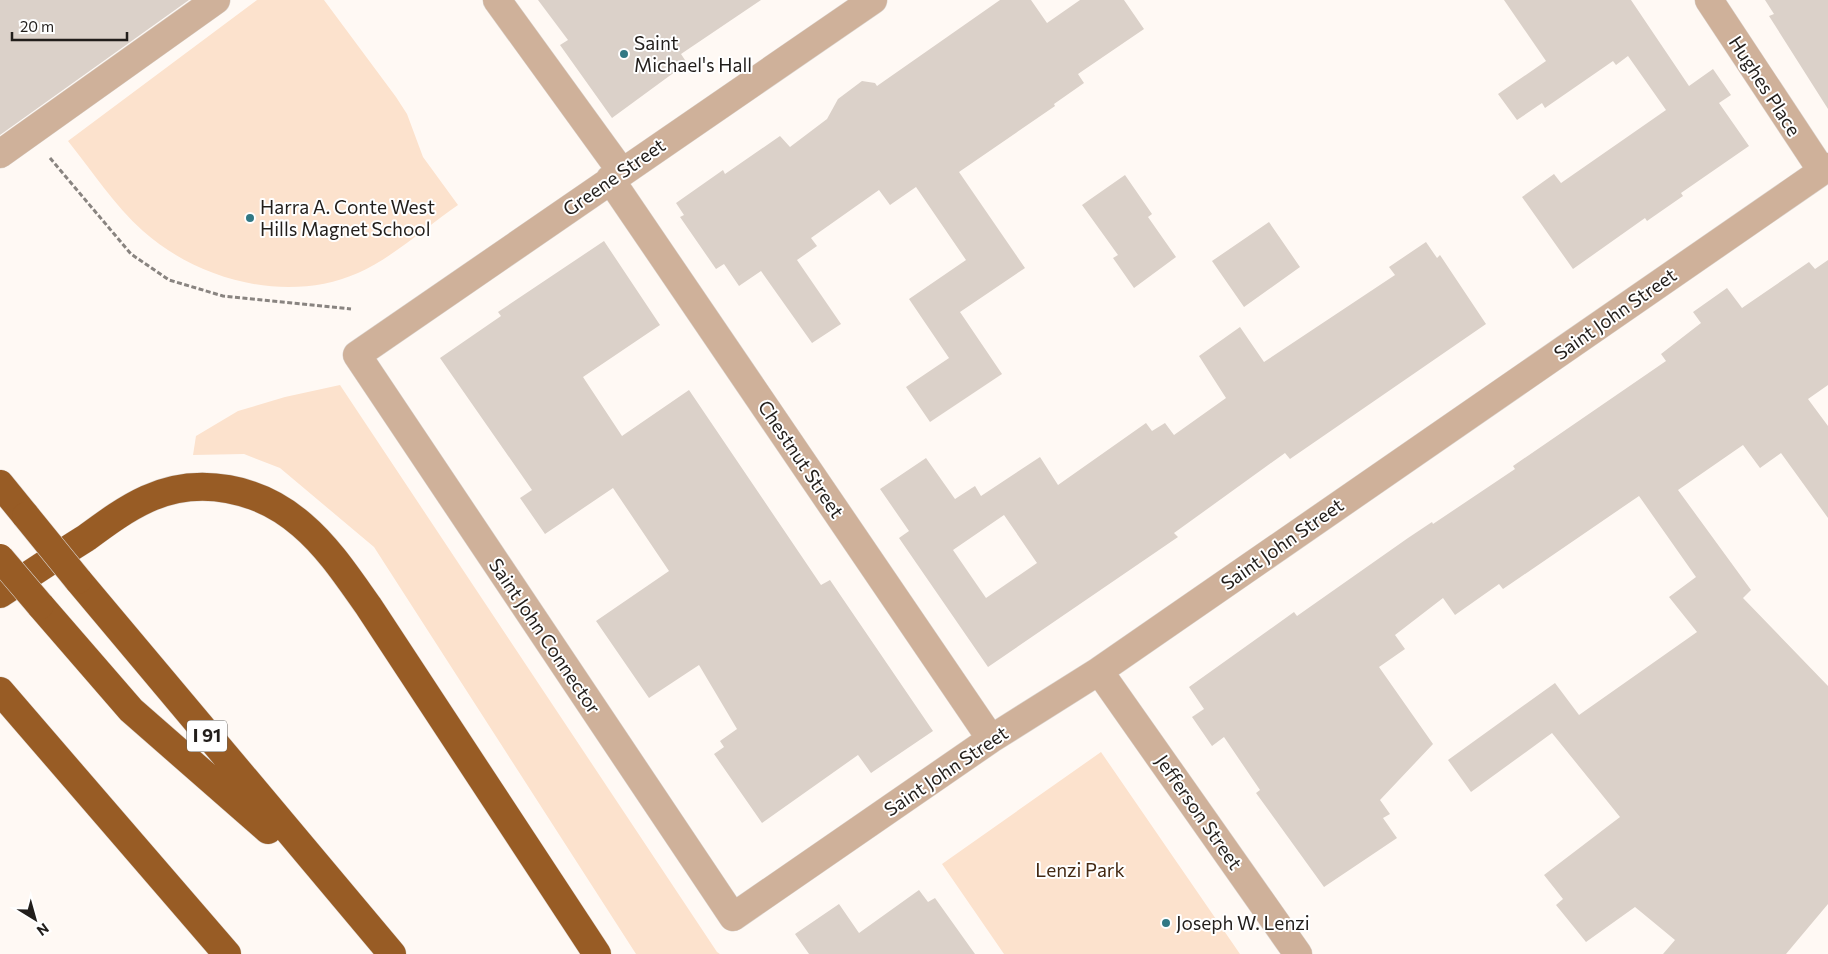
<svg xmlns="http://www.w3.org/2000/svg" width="1828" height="954" font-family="Commissioner,sans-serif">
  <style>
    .green { fill: #fce2cd }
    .building { fill: #dbd1c9; fill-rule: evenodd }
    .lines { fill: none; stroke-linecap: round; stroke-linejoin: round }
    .minor-casing { stroke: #dcd6d1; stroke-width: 29 }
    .highway-casing { stroke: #dcd6d1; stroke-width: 29 }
    .path { stroke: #898480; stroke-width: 3; stroke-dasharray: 5 2.5; stroke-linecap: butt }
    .minor { stroke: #cfb19a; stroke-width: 28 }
    .highway { stroke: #985c25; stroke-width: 28 }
    .highway-bridge-casing { stroke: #dcd6d1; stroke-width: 29; stroke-linecap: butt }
    .highway-bridge { stroke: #985c25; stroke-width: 28 }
    .poi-dot { fill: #317884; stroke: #fff; stroke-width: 2 }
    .labels { text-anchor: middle; stroke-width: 4; stroke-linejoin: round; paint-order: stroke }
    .shield { fill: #fff; stroke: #64625f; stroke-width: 1 }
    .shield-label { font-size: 18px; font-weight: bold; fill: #221e1b }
    .poi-label { font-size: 19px; fill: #221e1b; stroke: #fff; text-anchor: start }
    .street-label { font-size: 19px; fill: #221e1b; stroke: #fff }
    .park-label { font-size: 19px; fill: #442912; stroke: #fff }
  </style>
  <rect width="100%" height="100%" fill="#fff9f4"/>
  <path class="green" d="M257 0H324L396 97 407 114 423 157 458 205C429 225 389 260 358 273 288 304 199 281 143 231 114 205 92 171 68 141Z
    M340 385 717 952 720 954H636L374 547 280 468 244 454 193 455 196 436 238 411 285 397Z
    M1101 752 1240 954H1004L942 864Z"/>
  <path class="building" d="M0 0H189L0 135Z
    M538 0H761L681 54 687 63 612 118 560 45 568 40Z
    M1000 0H1031L1047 23 1080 0H1124L1144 29 1078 74 1084 83 1054 104 1055 106 959 172 1025 268 960 312 1002 374 930 422 906 387 949 358 909 299 966 260 916 187 890 205 879 190 811 238 817 246 797 260 841 324 812 343 761 271 739 286 724 264 716 269 680 217 684 215 676 203 723 170 725 174 780 136 790 147 827 119 838 99 862 81 875 83 877 86Z
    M1504 0H1631L1689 86 1713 69 1731 95 1719 103 1749 146 1681 193 1683 196 1647 221 1645 218 1573 269 1522 197 1554 174 1561 183 1666 110 1628 56 1616 65 1613 61 1545 108 1542 103 1517 120 1498 94 1546 61Z
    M1765 0H1828V109L1769 16 1774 14Z
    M1125 175 1152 214 1148 217 1176 257 1134 288 1113 258 1118 255 1082 205Z
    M1269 222 1300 267 1244 307 1212 261Z
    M604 241 660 325 583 377 622 436 689 390 821 585 830 580 933 731 871 773 858 755 762 823 714 754 724 747 720 741 737 729 699 665 649 698 596 621 669 571 613 488 545 534 520 498 532 490 440 358 501 316 498 312Z
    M1426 242 1437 258 1440 255 1486 324 1290 459 1285 453 1174 533 1178 537 988 667 899 538 909 531 880 489 926 458 955 499 975 486 981 496 1040 457 1058 485 1146 423 1152 431 1165 423 1174 435 1226 398 1199 356 1240 327 1264 362 1395 275 1389 267ZM1004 515 1037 563 986 598 953 550Z
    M1828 260V385L1808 399 1828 426V518L1781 453 1760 468 1743 445 1678 490 1751 590 1743 598 1828 686V904L1786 954H1663L1675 940 1635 907 1586 942 1556 905 1563 899 1544 875 1620 817 1552 733 1471 792 1448 760 1555 683 1579 715 1697 632 1669 597 1696 577 1639 496 1503 589 1499 584 1455 615 1443 598 1395 635 1405 649 1379 667 1433 744 1380 800 1390 814 1383 818 1397 838 1324 887 1256 793 1260 790 1224 737 1212 746 1192 717 1204 709 1189 687 1294 612 1297 616 1408 538 1432 522 1433 524 1515 469 1513 466 1666 361 1661 354 1701 323 1693 312 1727 288 1742 308 1809 262 1815 269Z
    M919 890 928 902 935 898 975 954H809L795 934 839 904 859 933Z"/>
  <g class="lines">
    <g class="minor-casing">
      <path id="minor" d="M497 0 621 171
        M873 0 357 355 733 917 991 739 1099 671 1828 167
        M1709 0 1822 171
        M0 154 216 0
        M610 179 991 739
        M1099 671 1298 954"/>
    </g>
    <g class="highway-casing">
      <path id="highway" d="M0 484 26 516
        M78 580 392 954
        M0 594C29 575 57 556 86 538 105 524 125 509 147 499 199 475 260 488 302 525 329 548 349 579 369 607L597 954
        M40 605 131 710 268 830
        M0 691 227 954"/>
    </g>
    <path class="path" d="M50 158 131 254 169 280 223 296 351 309"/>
    <use href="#minor" class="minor"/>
    <use href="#highway" class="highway"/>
    <g class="highway-bridge-casing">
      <path id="highway-bridge" d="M26 516 78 580
        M0 558 40 605"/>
    </g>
    <use href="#highway-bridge" class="highway-bridge"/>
  </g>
  <g class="poi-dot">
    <circle cx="624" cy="54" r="5"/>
    <circle cx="250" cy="218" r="5"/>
    <circle cx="1166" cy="923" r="5"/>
  </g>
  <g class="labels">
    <rect class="shield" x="187" y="720.5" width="40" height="31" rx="4"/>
    <g class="shield-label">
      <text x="207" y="742">I 91</text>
    </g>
    <g class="poi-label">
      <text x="634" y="50">Saint<tspan x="634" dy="22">Michael's Hall</tspan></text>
      <text x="260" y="214">Harra A. Conte West<tspan x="260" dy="22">Hills Magnet School</tspan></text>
      <text x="1176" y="930">Joseph W. Lenzi</text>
    </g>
    <g class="street-label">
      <text transform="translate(1765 86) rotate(57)" y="7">Hughes Place</text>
      <text transform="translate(614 177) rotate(-35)" y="7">Greene Street</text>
      <text transform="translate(1615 314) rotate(-35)" y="7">Saint John Street</text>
      <text transform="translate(801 459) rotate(56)" y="7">Chestnut Street</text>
      <text transform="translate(1282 544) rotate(-35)" y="7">Saint John Street</text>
      <text transform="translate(545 636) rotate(56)" y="7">Saint John Connector</text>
      <text transform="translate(946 771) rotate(-34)" y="7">Saint John Street</text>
      <text transform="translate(1199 812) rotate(55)" y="7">Jefferson Street</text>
    </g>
    <g class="park-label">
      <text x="1080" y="877">Lenzi Park</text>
    </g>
  </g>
  <g transform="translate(35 919) rotate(143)" stroke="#ffffff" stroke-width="4" paint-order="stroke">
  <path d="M0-4L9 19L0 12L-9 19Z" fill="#221e1b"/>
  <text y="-8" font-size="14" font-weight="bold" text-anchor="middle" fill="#221e1b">N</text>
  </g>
  <path d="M12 32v8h115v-8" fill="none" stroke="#221e1b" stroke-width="2.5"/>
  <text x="20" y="32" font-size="15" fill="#221e1b" stroke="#ffffff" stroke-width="4" paint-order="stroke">20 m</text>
</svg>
